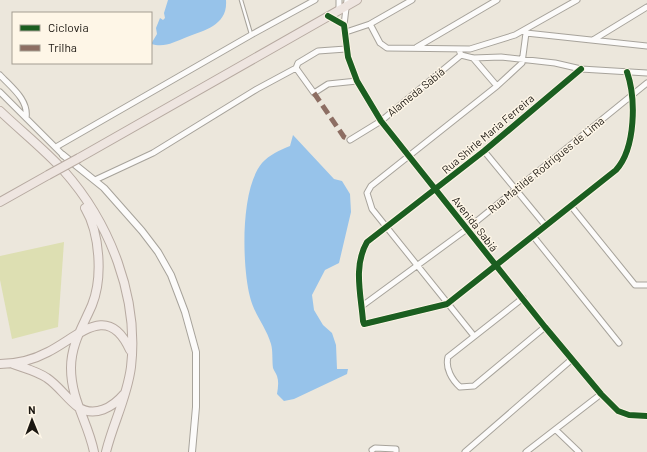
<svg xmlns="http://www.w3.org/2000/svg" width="647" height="452" font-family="Barlow,sans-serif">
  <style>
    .green { fill: #dddfb2 }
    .water { fill: #97c3ea }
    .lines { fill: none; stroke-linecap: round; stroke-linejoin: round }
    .service-casing { stroke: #a7a39b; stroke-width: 4.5 }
    .minor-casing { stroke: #a7a39b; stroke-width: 7 }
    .tertiary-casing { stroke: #a7a39b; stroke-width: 8 }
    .primary-casing { stroke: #b7aaa1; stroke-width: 10 }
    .trunk-casing { stroke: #b7aaa1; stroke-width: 10 }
    .service { stroke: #fcfbfa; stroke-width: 2.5 }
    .minor { stroke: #fcfbfa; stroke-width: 5 }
    .tertiary { stroke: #fcfbfa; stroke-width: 6 }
    .primary { stroke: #f1eae6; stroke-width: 8 }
    .trunk { stroke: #eee5e0; stroke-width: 8 }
    .trunk-bridge-casing { stroke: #b7aaa1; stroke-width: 10; stroke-linecap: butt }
    .trunk-bridge { stroke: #eee5e0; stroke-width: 8 }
    .quiet { stroke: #8d6e63; stroke-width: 5; stroke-dasharray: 10 5; stroke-linecap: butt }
    .cycleway-casing { stroke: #fef6e7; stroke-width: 8 }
    .cycleway { stroke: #1b5e20; stroke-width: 6 }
    .labels { text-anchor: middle; stroke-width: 3; stroke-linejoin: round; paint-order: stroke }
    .street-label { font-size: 11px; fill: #1b1711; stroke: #fef6e7 }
  </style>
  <rect width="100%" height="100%" fill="#ece7dc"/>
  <path class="green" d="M64 242 58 327 12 339 0 280V256Z"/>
  <path class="water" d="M168 0H226C228 25 205 30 187 37 174 42 165 48 151 44L157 34 156 28 160 18 163 20 165 18 164 13Z
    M293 135 334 179 342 181 350 194 351 212 339 263 325 270 312 295 314 310 323 325 332 333 336 345 337 369H348L347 374 294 399 284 401 277 394C278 388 279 382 277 376 276 373 274 371 273 368 272 360 273 351 271 344 266 327 254 314 250 297 242 266 240 189 262 163 269 155 280 150 290 146Z"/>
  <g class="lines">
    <g class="service-casing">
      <path id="service" d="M241 0 251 34"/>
    </g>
    <g class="minor-casing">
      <path id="minor" d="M339 0V9
        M328 16 344 25 348 57 357 81 381 121 545 327 601 394 618 411 629 415 647 416
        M370 24 380 43 387 48 470 49 515 35 577 0
        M344 25 347 0
        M523 31 526 33 647 46
        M346 32 370 24 412 0
        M593 40 647 7
        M417 47 497 0
        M459 50 461 55 473 58 501 57 555 63 581 69 647 73
        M473 58 497 86
        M296 68 314 93 328 84 357 81
        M581 69 484 151 367 242C353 266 361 295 363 321L364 324 447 304 616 170C636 148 636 98 627 72
        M0 75C11 87 29 100 26 118
        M0 92 63 155
        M350 140 381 121 461 55
        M56 147 251 35 315 0
        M484 151 545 225
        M95 180 153 153 257 89 296 68 298 63 318 51 346 49
        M571 206 635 285H647
        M533 236 619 343
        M523 298 448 357C445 368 452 380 460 387L474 386 545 327
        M362 306 467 229 647 83
        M474 336 372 209 367 193 371 186 497 86 522 63 526 33
        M556 430 579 452
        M372 450 375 448 396 449V452
        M465 452 571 360
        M526 452 601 394"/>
    </g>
    <g class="tertiary-casing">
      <path id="tertiary" d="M63 155 104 188 142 231 158 252 171 275 185 312 196 352V407L192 452"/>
    </g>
    <g class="primary-casing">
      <path id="primary" d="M0 111C21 131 45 150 64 171 110 223 139 297 131 367 127 398 113 423 106 452
        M85 208C100 233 103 278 92 305 83 326 71 344 71 368 71 400 88 422 94 452
        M0 364C17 364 33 360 48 352 78 337 108 301 130 350
        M13 364C24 368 37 371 47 378 59 386 67 399 78 407 95 418 113 407 124 394"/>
    </g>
    <g class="trunk-casing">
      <path id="trunk" d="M79 158 357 0
        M0 202 48 175"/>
    </g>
    <use href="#service" class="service"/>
    <use href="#minor" class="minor"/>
    <use href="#tertiary" class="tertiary"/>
    <use href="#primary" class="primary"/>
    <use href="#trunk" class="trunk"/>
    <g class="trunk-bridge-casing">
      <path id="trunk-bridge" d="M48 175 79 158"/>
    </g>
    <use href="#trunk-bridge" class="trunk-bridge"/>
    <path class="quiet" d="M314 93 344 137 350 140"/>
    <g class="cycleway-casing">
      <path id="cycleway" d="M328 16 344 25 348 57 357 81 381 121 545 327 601 394 618 411 629 415 647 416
        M581 69 484 151 367 242C353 266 361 295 363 321L364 324 447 304 616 170C636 148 636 98 627 72"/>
    </g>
    <use href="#cycleway" class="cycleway"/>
  </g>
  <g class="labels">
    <g class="street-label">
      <text transform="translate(416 92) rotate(-39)" y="4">Alameda Sabiá</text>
      <text transform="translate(488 134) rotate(-40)" y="4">Rua Shirle Maria Ferreira</text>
      <text transform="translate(546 165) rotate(-39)" y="4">Rua Matilde Rodrigues de Lima</text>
      <text transform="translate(475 224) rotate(52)" y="4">Avenida Sabiá</text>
    </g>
  </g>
  <rect x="12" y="12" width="140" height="52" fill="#fef6e7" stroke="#a39d91"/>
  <rect x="20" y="25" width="20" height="6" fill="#1b5e20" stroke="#a39d91"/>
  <text x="48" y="32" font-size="12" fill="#1b1711">Ciclovia</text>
  <rect x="20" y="45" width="20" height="6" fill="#8d6e63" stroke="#a39d91"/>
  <text x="48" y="52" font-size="12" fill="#1b1711">Trilha</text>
  <g transform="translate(32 420) rotate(359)" stroke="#fef6e7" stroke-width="3" paint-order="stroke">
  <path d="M0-3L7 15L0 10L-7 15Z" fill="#1b1711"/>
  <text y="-6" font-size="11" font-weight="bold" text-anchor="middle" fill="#1b1711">N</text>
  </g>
</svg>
